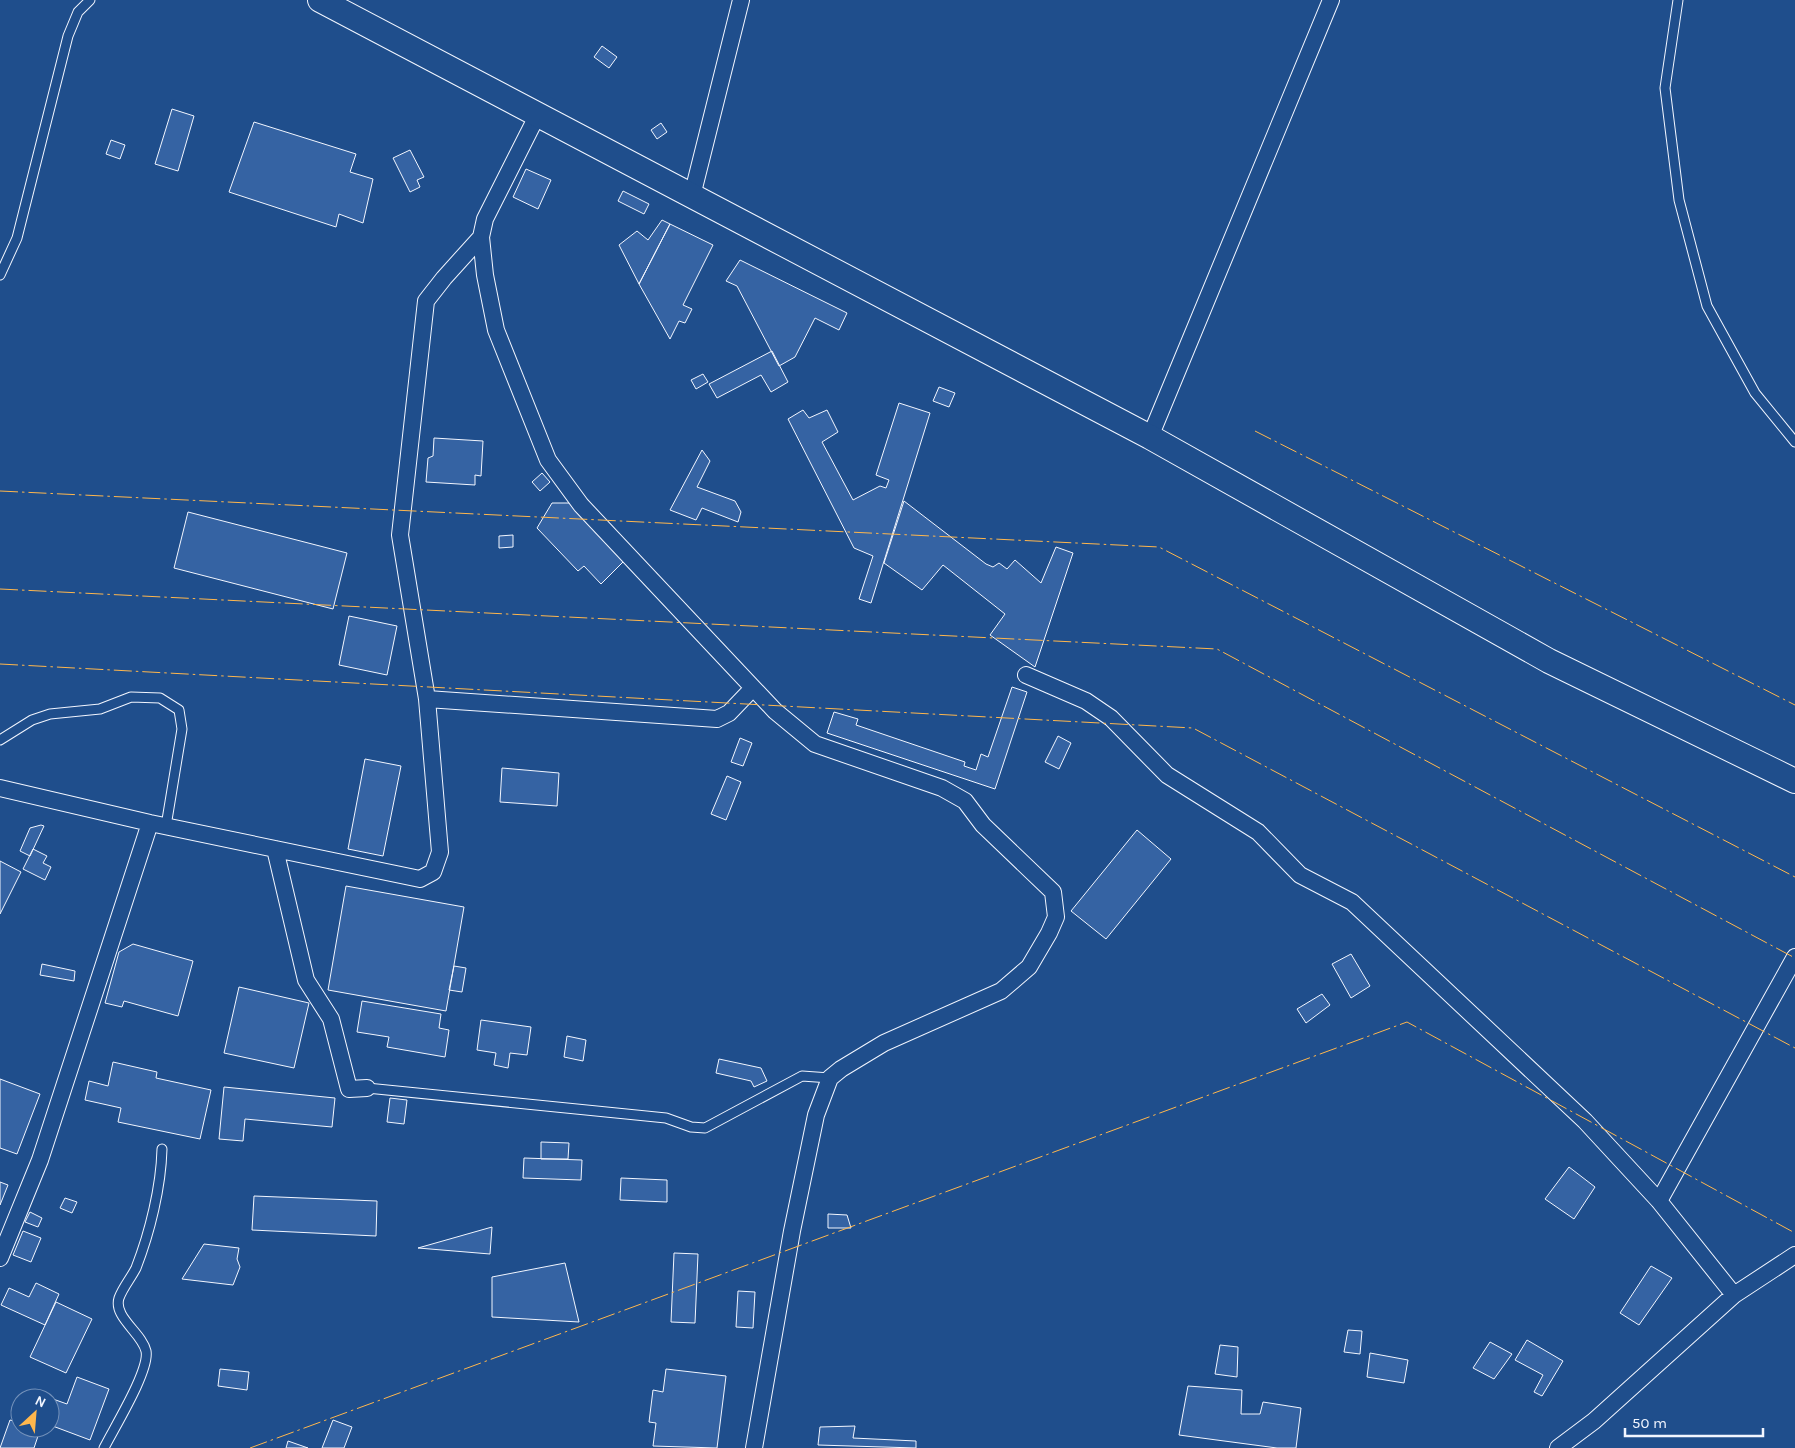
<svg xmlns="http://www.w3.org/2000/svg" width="1795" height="1448" font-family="Karla,sans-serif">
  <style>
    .building { fill: #3563a3; stroke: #f2f6ff }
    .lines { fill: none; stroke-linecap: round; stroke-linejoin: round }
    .service-casing { stroke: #f2f6ff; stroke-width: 11 }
    .minor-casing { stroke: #f2f6ff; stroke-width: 18 }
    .secondary-casing { stroke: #f2f6ff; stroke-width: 26 }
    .service { stroke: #1f4e8c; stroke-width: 9 }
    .minor { stroke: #1f4e8c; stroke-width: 16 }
    .secondary { stroke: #1f4e8c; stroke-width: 24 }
    .power { stroke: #ffb74d; stroke-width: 1; stroke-dasharray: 18 4 2.5 4; stroke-linecap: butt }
  </style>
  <rect width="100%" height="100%" fill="#1f4e8c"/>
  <path class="building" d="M602 46 617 57 609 68 594 57Z
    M172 109 194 116 178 171 155 164Z
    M254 122 356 154 350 172 373 179 363 223 339 214 336 227 229 192Z
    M661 123 667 132 657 139 651 130Z
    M111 140 125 145 120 159 106 154Z
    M410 150 424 177 417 180 420 187 410 192 393 158Z
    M526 169 551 180 538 209 513 197Z
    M623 191 649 204 644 214 618 201Z
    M662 220 670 224 639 284 619 245 637 231 648 240Z
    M670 224 713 245 683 305 692 309 685 323 679 321 670 339 639 284Z
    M740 260 847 313 839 330 815 318 795 357 779 366 737 286 726 281Z
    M772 351 788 382 771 392 761 375 717 398 709 384Z
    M703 374 708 382 696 389 691 380Z
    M939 387 955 393 949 407 933 401Z
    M899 403 930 413 871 603 859 599 873 556 854 548 788 419 803 410 809 418 827 410 838 432 822 442 853 500 880 486 886 488 889 480 876 475Z
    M434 438 483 441 481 476 475 475V485L426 482 428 458 433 456Z
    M702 450 710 461 697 487 735 501 741 512 738 522 702 508 696 520 670 510Z
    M542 473 550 482 540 491 532 482Z
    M904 501 986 564 993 567 999 563 1007 569 1015 560 1041 583 1056 547 1073 553 1035 667 990 635 1005 614 943 565 922 590 884 563Z
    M552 503H569L624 561 601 584 584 566 578 571 537 528Z
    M188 512 347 553 333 609 174 568Z
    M513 535V547L499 548V536Z
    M349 616 397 626 387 675 339 665Z
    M1012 687 1027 692 995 789 827 733 834 712 858 719 856 725 965 762 964 766 976 770 981 754 988 757Z
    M1058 736 1071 743 1059 769 1045 762Z
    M740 738 752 743 743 766 731 762Z
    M365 759 401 766 383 856 348 849Z
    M502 768 559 773 557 806 500 802Z
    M727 776 741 782 726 820 711 814Z
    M41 825 44 826 30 856 20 851 30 828Z
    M1137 830 1171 859 1106 939 1071 911Z
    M33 849 47 856 43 863 51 867 45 880 23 869Z
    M0 861 21 872 0 914Z
    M346 886 464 907 446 1011 328 990Z
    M133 944 193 961 178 1016 124 1001 122 1007 105 1003 119 952Z
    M1351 954 1370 986 1351 998 1332 964Z
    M42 964 75 971 74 981 40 975Z
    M454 966 466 968 462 992 449 990Z
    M239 987 309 1003 294 1068 224 1053Z
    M1322 994 1330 1005 1306 1023 1297 1009Z
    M362 1001 441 1014 439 1028 449 1030 445 1057 387 1047 389 1037 357 1032Z
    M481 1020 531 1027 527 1055 510 1053 508 1068 494 1065 496 1053 477 1050Z
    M567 1036 586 1040 583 1061 564 1057Z
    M719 1059 761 1068 767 1081 754 1087 751 1081 716 1073Z
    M113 1062 157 1072 156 1078 211 1090 200 1139 118 1122 121 1108 85 1100 89 1081 108 1086Z
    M0 1079 40 1094 17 1154 0 1148Z
    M224 1087 335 1098 332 1127 245 1119 243 1141 219 1139Z
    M390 1098 407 1100 404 1124 387 1122Z
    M541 1142 569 1143 568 1159H541Z
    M524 1158 582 1160 581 1180 523 1178Z
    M1569 1167 1595 1187 1574 1219 1545 1199Z
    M621 1178 667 1180V1202L620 1200Z
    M0 1182 8 1185 0 1205Z
    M254 1196 377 1201 376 1236 252 1230Z
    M65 1198 77 1202 72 1213 60 1208Z
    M30 1212 42 1218 38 1227 25 1222Z
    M828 1214 847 1215 851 1228H828Z
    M492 1227 490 1254 418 1248Z
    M23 1231 41 1238 31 1262 13 1255Z
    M204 1244 239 1248 237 1259 240 1267 233 1285 182 1279Z
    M674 1253 698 1254 695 1323 671 1322Z
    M565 1263 579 1322 492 1317V1277Z
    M1651 1266 1672 1278 1639 1325 1620 1313Z
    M36 1283 59 1294 45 1325 1 1305 9 1288 29 1297Z
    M738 1291 755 1292 753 1328 736 1327Z
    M56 1302 92 1319 66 1373 30 1357Z
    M1348 1330 1362 1331 1360 1354 1344 1352Z
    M1527 1340 1563 1361 1542 1396 1534 1392 1543 1375 1515 1360Z
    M1490 1342 1512 1354 1494 1379 1473 1368Z
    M1220 1345 1238 1347 1237 1377 1215 1374Z
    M1370 1353 1408 1360 1404 1383 1367 1377Z
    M220 1369 249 1372 247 1390 218 1386Z
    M666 1369 726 1376 717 1448 653 1446 656 1423 649 1422 653 1390 663 1392Z
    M77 1377 109 1389 90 1440 50 1425V1398H34L36 1393 67 1404Z
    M1188 1386 1242 1390 1241 1414H1260L1263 1402 1301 1408 1296 1448H1277L1179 1435Z
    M10 1420 20 1423V1428L40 1430 34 1448H0Z
    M333 1420 352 1427 344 1448H322Z
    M855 1426 853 1438 916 1441V1448L818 1445 820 1427Z
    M288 1441 308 1448H286Z"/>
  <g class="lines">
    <g class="service-casing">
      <path id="service" d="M1678 0 1665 88 1679 200 1707 306 1755 393 1795 442
        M0 275 17 238 68 36 78 12 90 0
        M0 740 32 720 50 714 100 709 131 697 160 698 179 710 182 729 166 826
        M367 1088 666 1118 691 1127 705 1128 802 1076 830 1078
        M104 1448C114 1428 150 1370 146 1351 142 1333 113 1317 119 1298 123 1287 131 1278 136 1268 150 1232 161 1187 162 1149"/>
    </g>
    <g class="minor-casing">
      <path id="minor" d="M538 114 485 219 481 237 485 275 496 330 548 460 581 505 775 711 815 744 942 788 965 801 983 825 1053 892 1056 917 1049 933 1029 967 1001 991 884 1043 841 1069 830 1078 816 1115 792 1231 754 1448
        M692 196 741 0
        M1150 437 1331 0
        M1026 675 1086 701 1111 718 1167 775 1258 832 1300 875 1352 902 1585 1121 1659 1201 1734 1295
        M427 699 717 719 729 713 753 688
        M0 788 150 823 420 879 433 872 440 852 427 699 400 535 426 301 444 278 481 237
        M275 849 306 980 331 1019 349 1089 367 1088
        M1659 1201 1795 957
        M0 1258 40 1160 150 823
        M1558 1448 1594 1421 1734 1295 1795 1255"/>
    </g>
    <g class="secondary-casing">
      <path id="secondary" d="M320 0 1150 437 1549 661 1795 781"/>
    </g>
    <use href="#service" class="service"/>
    <use href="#minor" class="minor"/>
    <use href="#secondary" class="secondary"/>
    <path class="power" d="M1255 431 1795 705
      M0 491 1159 547 1795 877
      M0 589 1217 649 1795 958
      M0 664 1193 728 1795 1048
      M250 1448 1407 1022 1795 1233"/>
  </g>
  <g transform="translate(35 1413) rotate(26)"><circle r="24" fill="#1f4e8c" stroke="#7391ba"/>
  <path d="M0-4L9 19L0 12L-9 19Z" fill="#ffb74d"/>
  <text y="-8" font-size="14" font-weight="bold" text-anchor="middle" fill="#f2f6ff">N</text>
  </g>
  <path d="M1625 1428v8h138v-8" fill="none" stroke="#f2f6ff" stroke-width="2.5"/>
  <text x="1632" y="1428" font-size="15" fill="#f2f6ff" stroke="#1f4e8c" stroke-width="4" paint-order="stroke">50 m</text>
</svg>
